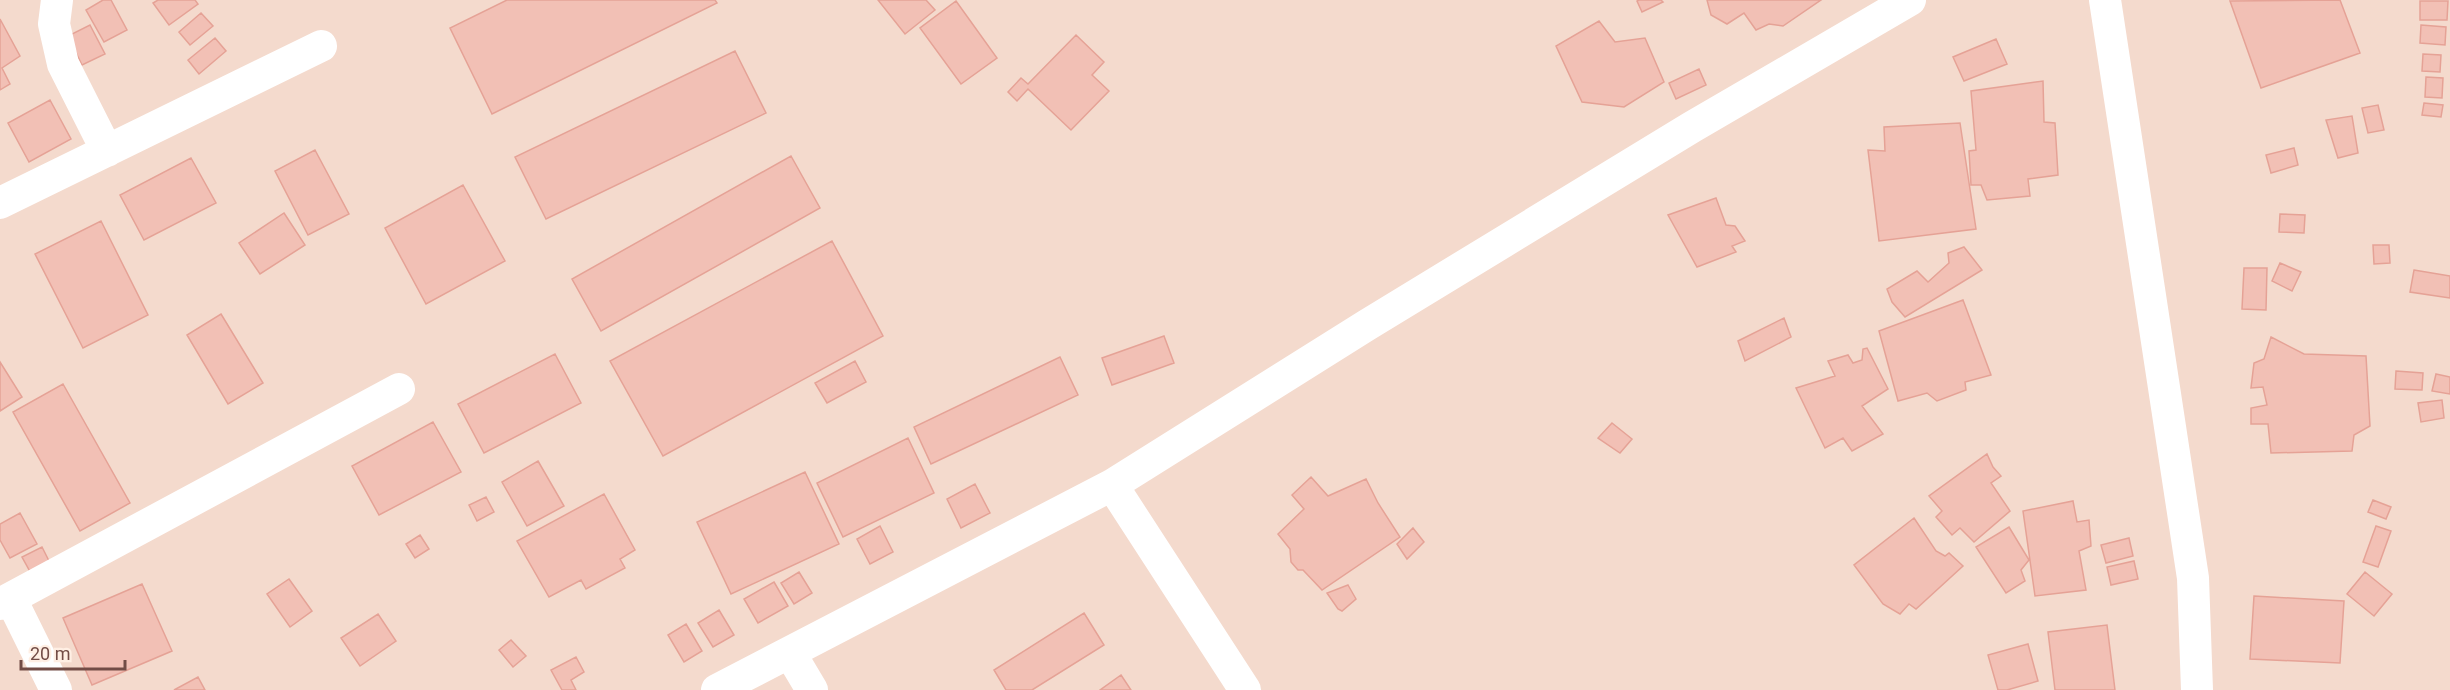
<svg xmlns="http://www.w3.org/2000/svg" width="2450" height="690" font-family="Roboto,sans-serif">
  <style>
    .residential { fill: #f4dacd }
    .building { fill: #f2c0b5; stroke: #e5a296; stroke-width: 1.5 }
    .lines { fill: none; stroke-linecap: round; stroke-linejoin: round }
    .street { stroke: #fff; stroke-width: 32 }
  </style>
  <rect width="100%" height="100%" fill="#fceade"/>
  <path class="residential" d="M0 0H2450V690H0Z"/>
  <path class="building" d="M103 0H111L127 30 104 42 86 10Z
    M158 0H195L198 4 169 25 153 3Z
    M507 0H715L717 3 492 114 450 28Z
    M878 0H926L935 10 905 34Z
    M1639 0H1661L1663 2 1642 12 1637 1Z
    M1707 0H1821L1783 26 1769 24 1756 30 1744 13 1727 24 1711 15Z
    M2340 0 2360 53 2261 88 2230 1Z
    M956 1 997 58 961 84 920 28Z
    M2420 1H2448L2447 20H2420Z
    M201 13 213 26 190 45 179 32Z
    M0 19 20 56 2 68 10 84 0 90Z
    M1599 21 1615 42 1645 38 1664 82 1624 107 1582 102 1556 46Z
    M90 25 105 54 82 65 68 36Z
    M2421 25 2446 27 2445 45 2420 43Z
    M1076 35 1104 62 1092 75 1109 91 1071 130 1028 89 1017 101 1008 92 1021 78 1028 84Z
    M215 38 226 51 199 74 188 60Z
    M1996 39 2007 64 1964 81 1953 57Z
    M735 51 766 113 546 219 515 157Z
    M2423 54 2441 55 2440 72 2422 71Z
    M1699 69 1706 85 1676 99 1669 83Z
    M2426 77 2443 78 2442 98 2425 97Z
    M2043 81 2044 122 2055 123 2058 175 2028 179 2030 196 1987 200 1981 185H1971L1969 151 1976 150 1971 91Z
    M50 100 71 139 29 162 8 123Z
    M2424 103 2443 105 2441 117 2422 115Z
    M2378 105 2384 130 2368 133 2362 108Z
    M2352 116 2358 153 2338 158 2326 120Z
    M1960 123 1976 229 1879 241 1868 150 1885 151 1884 127Z
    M2294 148 2298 165 2271 173 2266 155Z
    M315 150 349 214 308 235 275 171Z
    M791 156 820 208 601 331 572 279Z
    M191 158 216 203 144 240 120 195Z
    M463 185 505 261 426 304 385 228Z
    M1716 198 1726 225 1735 226 1745 241 1732 246 1736 252 1697 267 1668 215Z
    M284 213 305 245 260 274 239 243Z
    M2280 214 2305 215 2304 233 2279 232Z
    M101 221 148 315 83 348 35 254Z
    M832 241 883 336 663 456 610 361Z
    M2373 245H2389L2390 263 2374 264Z
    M1964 247 1982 270 1905 317 1892 302 1887 289 1917 271 1928 282 1949 263 1948 253Z
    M2280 263 2301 272 2292 291 2272 281Z
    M2244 268H2267L2266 310 2242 309Z
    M2414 270 2450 276V298L2410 292Z
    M1963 300 1991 375 1965 382 1966 390 1937 401 1927 393 1898 401 1879 331Z
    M221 314 263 383 228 404 187 335Z
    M1784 318 1791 337 1745 361 1738 341Z
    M1164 336 1174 363 1112 385 1102 358Z
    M2271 337 2304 354 2366 356 2370 426 2354 435 2352 451 2271 453 2268 424H2251V408L2267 405 2263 387 2251 388 2254 363 2264 359Z
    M1867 348 1888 389 1862 406 1883 434 1852 451 1843 438 1825 448 1796 388 1835 376 1828 361 1848 355 1853 363 1862 360 1863 349Z
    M555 354 581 403 484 453 458 404Z
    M1060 357 1078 395 931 464 914 427Z
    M855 361 866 382 827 403 815 383Z
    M0 362 22 397 0 411Z
    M2396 371 2423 373 2422 390 2395 389Z
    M2436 374 2450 377V394L2432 391Z
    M63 384 130 503 80 531 13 412Z
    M2442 400 2444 418 2421 422 2418 403Z
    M433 422 461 472 379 515 352 466Z
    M1612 423 1632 439 1620 453 1598 438Z
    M908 438 934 493 843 537 817 483Z
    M1987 454 1993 467 2001 476 1991 483 2010 511 1974 542 1960 528 1952 535 1936 517 1942 511 1929 496Z
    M538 461 564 506 527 526 502 482Z
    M805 472 839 544 731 594 697 522Z
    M1311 477 1328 496 1366 479 1378 503 1400 537 1322 590 1303 570H1298L1291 562 1290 549 1278 534 1304 509 1292 495Z
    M975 484 990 513 961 528 947 499Z
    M604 494 635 550 620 559 625 568 586 589 581 580 549 597 517 541Z
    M486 497 494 512 477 521 469 505Z
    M2373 500 2391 507 2386 519 2368 512Z
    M2073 501 2077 522 2089 520 2091 546 2079 551 2086 590 2035 596 2023 511Z
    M20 513 37 544 10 558 0 540V524Z
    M1914 518 1936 551 1945 556 1949 553 1963 566 1916 609 1909 604 1900 614 1883 604 1854 565Z
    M880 526 893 552 870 564 857 539Z
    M2376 526 2391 531 2378 567 2363 562Z
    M2009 527 2029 560 2021 570 2025 581 2006 593 1976 547Z
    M1413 528 1424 542 1407 559 1397 544Z
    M420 535 429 549 415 558 406 544Z
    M2129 538 2133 556 2106 563 2101 545Z
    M42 547 52 567 33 577 22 557Z
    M2134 561 2138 579 2111 585 2107 567Z
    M799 572 812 593 794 604 781 583Z
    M2365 572 2392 594 2374 616 2347 594Z
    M289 579 312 611 290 627 267 594Z
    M774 582 788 606 758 623 744 599Z
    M142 584 172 651 92 685 63 618Z
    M1348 585 1356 599 1342 611 1338 609 1327 593Z
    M2254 596 2344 601 2340 663 2250 659Z
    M719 610 734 635 713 647 698 623Z
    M1084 613 1104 645 1032 690H1006L994 670Z
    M378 614 396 641 360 666 341 638Z
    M686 624 702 651 684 662 668 635Z
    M2107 625 2115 690H2055L2048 632Z
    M511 640 526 656 513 667 499 650Z
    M2028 644 2038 681 2007 690H1998L1988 655Z
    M576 657 584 672 571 680 576 690H562L551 670Z
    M1121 675 1131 690H1100Z
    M198 677 205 690H174Z"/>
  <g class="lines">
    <path class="street" d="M57 0 54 24 63 64 107 151
      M2105 0 2193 578 2197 690
      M0 203 321 46
      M1112 485 1245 690
      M11 599 56 690
      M0 604 399 389
      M790 653 812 690
      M717 690 1112 485 1367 325 1692 127 1910 0"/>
  </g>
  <path d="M21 660v9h104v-9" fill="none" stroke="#724c46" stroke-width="3"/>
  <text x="30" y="660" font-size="18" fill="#724c46" stroke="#ffefe4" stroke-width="4.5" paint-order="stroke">20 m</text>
</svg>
